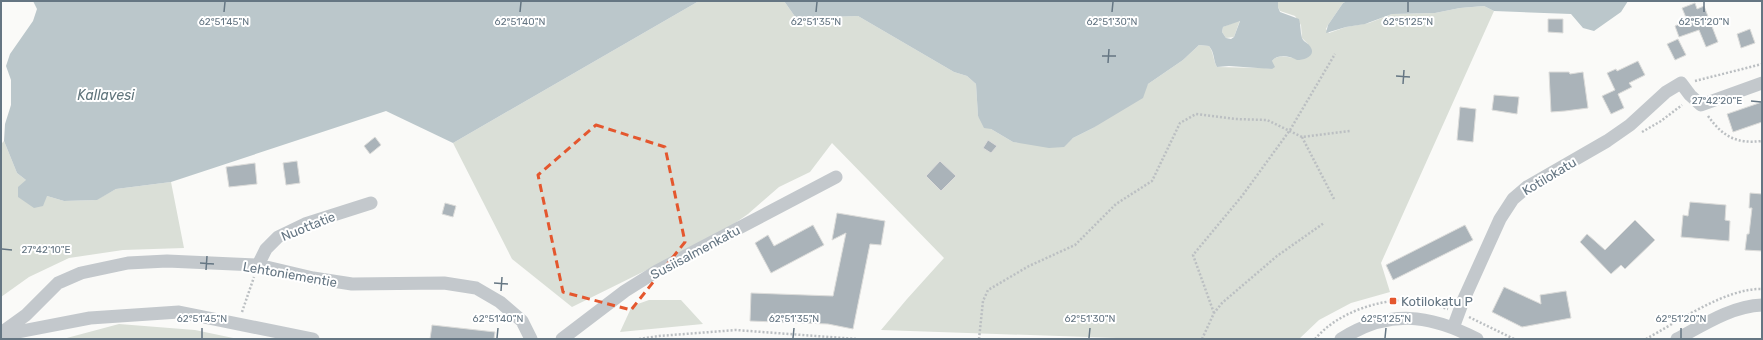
<svg xmlns="http://www.w3.org/2000/svg" width="1763" height="340" font-family="Rubik,sans-serif">
  <style>
    .green { fill: #dadfd7 }
    .water { fill: #bbc7cb; fill-rule: evenodd }
    .building { fill: #aab3b9; stroke: #dcdcda }
    .lines { fill: none; stroke-linecap: round; stroke-linejoin: round }
    .path { stroke: #bbbfc2; stroke-width: 2.5; stroke-dasharray: 2 2; stroke-linecap: butt }
    .minor { stroke: #c3c8cc; stroke-width: 13 }
    .marked { fill: none; stroke: #e4572e; stroke-width: 3; stroke-dasharray: 8 5; stroke-linejoin: round }
    .ticks { fill: none; stroke: #657683; stroke-width: 1.5 }
    .poi-dot { fill: #e4572e; stroke: #fff; stroke-width: 1.5 }
    .labels { text-anchor: middle; stroke-width: 4; stroke-linejoin: round; paint-order: stroke }
    .street-label { font-size: 13px; fill: #657683; stroke: #fff }
    .poi-label { font-size: 13px; fill: #657683; stroke: #fff; text-anchor: start }
    .water-label { font-size: 14px; font-style: italic; fill: #60757c; stroke: #fff }
    .ticks-label { font-size: 10px; text-anchor: middle; fill: #657683; stroke: #fff; stroke-width: 4; stroke-linejoin: round; paint-order: stroke }
  </style>
  <rect width="100%" height="100%" fill="#fafaf8"/>
  <path class="green" d="M699 1H784L796 18 858 16 954 72 967 76 976 84 978 116 991 129 1013 142 1064 146 1073 138 1093 128 1148 84 1183 60 1199 45 1209 46C1214 53 1213 60 1217 67L1264 68 1272 69V61C1277 54 1286 57 1294 58L1308 44 1302 38 1301 25 1295 16 1280 11 1278 7V1H1347L1343 3 1328 25 1326 29 1329 33 1346 27 1369 23 1392 14 1435 13 1460 8 1484 6 1494 11 1381 263 1390 292 1351 303 1319 320 1299 339H1145L881 330 907 299 944 258 832 143 810 172 779 187 748 214 731 226 669 259 572 307 512 259 453 143Z
    M1240 20 1234 37 1226 38 1222 32 1223 27Z
    M4 141 17 173 47 196 64 201 96 200 116 189 171 182 184 248 123 250 69 258 29 277 1 297V144Z
    M649 300H681L703 324 620 332 632 306Z
    M119 324 195 330 238 339H63Z"/>
  <path class="water" d="M33 1H699L453 143 386 111 171 182 116 189 97 200 64 201 47 196 43 206 34 208 18 197V187L26 180 17 173 4 141 5 124 11 105V80L6 66 10 54 33 21 37 9Z
    M784 1H1278V7L1280 12 1299 19C1301 25 1300 32 1302 38 1303 41 1306 42 1308 44 1319 55 1305 60 1297 60 1290 56 1277 54 1272 61L1275 67 1272 69 1229 66 1217 67C1213 60 1215 53 1209 46L1199 45 1183 60 1148 84 1143 98 1093 128 1073 138 1064 147 1049 148 1013 142 991 129 984 128 978 116 976 84 967 76 954 72 858 16 796 18ZM1240 21 1234 37 1231 39 1226 38 1222 32 1223 27Z
    M1347 1H1628L1621 12 1594 31 1583 28 1571 14 1494 11 1484 6 1460 8 1435 13 1392 14 1365 24 1346 27 1326 33 1328 25 1343 3Z"/>
  <path class="building" d="M1695 3 1697 9 1704 6 1718 42 1706 47 1699 30 1679 37 1675 26 1687 20 1682 8Z
    M1548 19H1563V33L1548 32Z
    M1750 29 1755 43 1741 48 1737 34Z
    M1678 39 1686 55 1675 60 1667 44Z
    M1638 61 1645 75 1629 83 1632 87 1618 94 1624 108 1611 114 1602 96 1615 90 1607 73 1616 69 1617 71Z
    M1549 72H1569L1570 74 1583 72 1588 108 1565 111 1551 112Z
    M1494 95 1519 97 1517 114 1492 110Z
    M1762 102V122L1733 132 1727 114Z
    M1460 107 1476 109 1473 142 1457 140Z
    M375 137 381 145 370 154 364 146Z
    M988 140 997 146 991 153 983 148Z
    M297 161 300 183 286 185 283 163Z
    M940 161 956 176 941 191 926 176Z
    M255 163 257 184 229 187 226 167Z
    M1750 193 1762 194V251L1745 250 1747 234H1749L1752 208H1749Z
    M1690 202 1726 205 1725 220 1730 221 1729 241 1681 237 1683 215 1688 216Z
    M445 203 456 206 453 217 442 214Z
    M837 213 885 221 881 245 870 244 853 329 828 324 750 321 751 293 833 296 846 233 832 240Z
    M1635 220 1655 240 1625 269 1621 265 1611 274 1580 242 1587 234 1605 250Z
    M813 225 824 245 771 273 755 243 768 235 774 246Z
    M1465 225 1473 240 1393 280 1386 265Z
    M1504 287 1541 304 1540 295 1566 291 1571 318 1522 327 1492 312Z
    M432 325 495 332 494 339H430Z"/>
  <g class="lines">
    <path class="path" d="M1695 81 1762 64
      M1708 116C1723 137 1737 144 1762 141
      M1642 132 1661 121 1682 105
      M1302 137 1334 199
      M242 312 254 277
      M1214 313 1193 255 1242 196 1290 130 1335 54
      M1469 317 1514 339
      M639 339 659 336 736 330 856 339
      M979 339 983 301 988 290 1029 266 1075 245 1116 204 1152 181 1180 123 1196 114 1235 119 1267 120 1302 137 1350 131
      M1202 339 1214 313 1222 303 1277 256 1324 223
      M1315 339C1337 313 1378 299 1412 300 1424 301 1437 306 1448 309
      M1646 339C1677 322 1726 288 1762 289"/>
    <path class="minor" d="M258 265 266 249 278 237 305 224 371 203
      M1453 328 1463 301 1500 219 1513 199 1527 187 1607 141 1630 125 1666 92 1681 83 1690 95 1701 105 1762 83
      M1 333 26 315 58 283 81 273 128 263 167 261 258 265 313 278 352 284 444 283 476 288 500 302 522 321 531 339
      M2 335 90 318 179 312 313 339
      M562 339 625 291 657 271 836 177
      M1341 339C1389 309 1429 314 1477 339
      M1677 339C1703 325 1732 306 1762 305"/>
  </g>
  <path class="marked" d="M596 125 665 147 685 242 631 310 563 292 538 175Z"/>
  <path class="ticks" d="M224 12 225 2M520 12 521 2M816 12 817 2M1112 12 1113 2M1408 12V2M1704 12V2M1102 56H1116M1108 63 1109 49M1396 76 1410 77M1403 84 1404 70M1751 101 1761 102M2 249 12 250M200 263 214 264M206 270 207 256M494 283 508 284M501 291 502 277M202 338V328M497 338 498 328M793 338 794 328M1089 338 1090 328M1385 338 1386 328M1681 338V328"/>
  <rect class="poi-dot" x="1389" y="297" width="8" height="8" rx="2"/>
  <g class="labels">
    <g class="street-label">
      <text transform="translate(1549 176) rotate(-31)" y="5">Kotilokatu</text>
      <text transform="translate(308 226) rotate(-22)" y="5">Nuottatie</text>
      <text transform="translate(695 252) rotate(-28)" y="5">Susiisalmenkatu</text>
      <text transform="translate(290 274) rotate(10)" y="5">Lehtoniementie</text>
    </g>
    <g class="poi-label">
      <text x="1401" y="306">Kotilokatu P</text>
    </g>
    <g class="water-label">
      <text x="106" y="100">Kallavesi</text>
    </g>
  </g>
  <g class="ticks-label">
    <text x="224" y="25">62°51'45"N</text>
    <text x="520" y="25">62°51'40"N</text>
    <text x="816" y="25">62°51'35"N</text>
    <text x="1112" y="25">62°51'30"N</text>
    <text x="1408" y="25">62°51'25"N</text>
    <text x="1704" y="25">62°51'20"N</text>
    <text x="1717" y="104">27°42'20"E</text>
    <text x="46" y="253">27°42'10"E</text>
    <text x="202" y="322">62°51'45"N</text>
    <text x="498" y="322">62°51'40"N</text>
    <text x="794" y="322">62°51'35"N</text>
    <text x="1090" y="322">62°51'30"N</text>
    <text x="1386" y="322">62°51'25"N</text>
    <text x="1681" y="322">62°51'20"N</text>
  </g>
  <rect width="1763" height="340" fill="none" stroke="#657683" stroke-width="4"/>
</svg>
